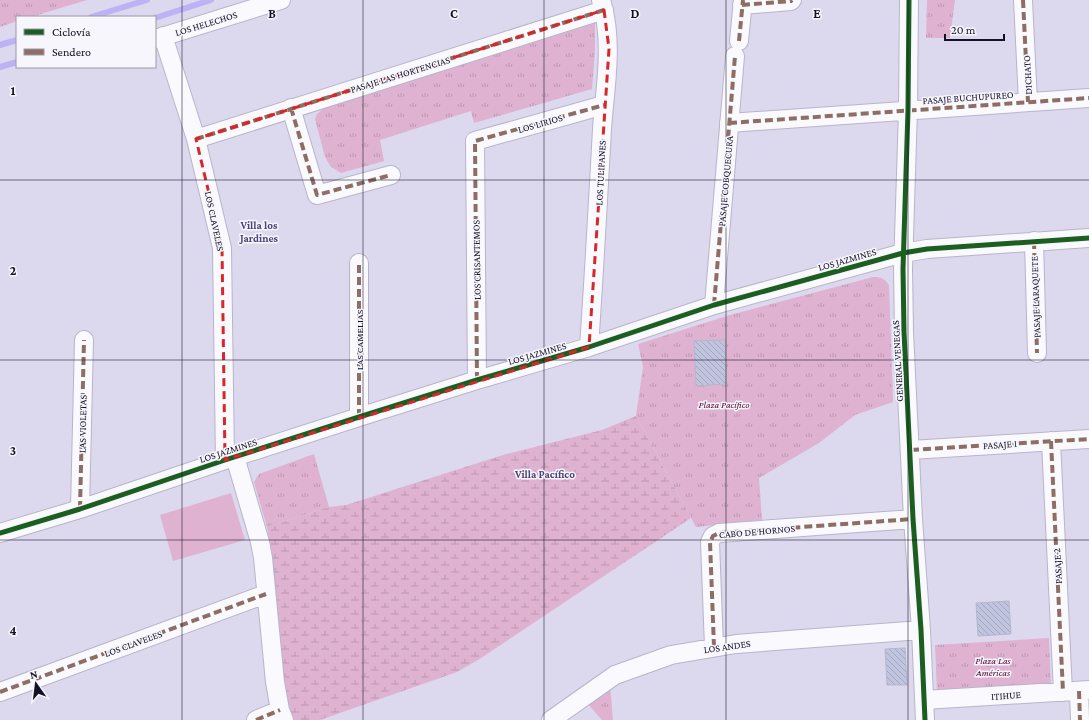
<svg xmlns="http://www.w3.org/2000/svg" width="1089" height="720" font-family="'Crimson Pro',serif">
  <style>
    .grass { fill: url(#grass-tufts) }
    .wetland { fill: url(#wetland-marsh) }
    .pitch { fill: #deb2d0 }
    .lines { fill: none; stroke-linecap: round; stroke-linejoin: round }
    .stream { stroke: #bcb2f5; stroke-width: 6 }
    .building { fill: url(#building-back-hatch); stroke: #b5b7cc }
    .street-casing { stroke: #b7b5ca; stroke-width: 20 }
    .street { stroke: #faf9fd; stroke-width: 18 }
    .quiet { stroke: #8d6e63; stroke-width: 4; stroke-dasharray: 8 4; stroke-linecap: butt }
    .cycleway-casing { stroke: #f7f6fd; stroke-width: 8 }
    .cycleway { stroke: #1b5e20; stroke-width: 5 }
    .marked { fill: none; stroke: #d62828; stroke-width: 3; stroke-dasharray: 8 5; stroke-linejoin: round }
    .grid { fill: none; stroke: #141025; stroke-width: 1; stroke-opacity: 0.55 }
    .labels { text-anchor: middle; stroke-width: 3; stroke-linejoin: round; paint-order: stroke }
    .street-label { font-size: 10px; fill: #141025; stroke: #f7f6fd }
    .park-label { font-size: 10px; font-style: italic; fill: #4e0731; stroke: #f7f6fd }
    .neighbourhood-label { font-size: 11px; font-weight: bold; fill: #4c4378; stroke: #f7f6fd }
    .grid-label { font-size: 13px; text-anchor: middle; font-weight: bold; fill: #141025; stroke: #f7f6fd; stroke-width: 3; stroke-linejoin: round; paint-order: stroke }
  </style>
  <defs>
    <pattern id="grass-tufts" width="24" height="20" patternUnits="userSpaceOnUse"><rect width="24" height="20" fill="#deb2d0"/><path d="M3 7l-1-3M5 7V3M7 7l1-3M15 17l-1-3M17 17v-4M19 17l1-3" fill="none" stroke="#be98b2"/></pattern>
    <pattern id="wetland-marsh" width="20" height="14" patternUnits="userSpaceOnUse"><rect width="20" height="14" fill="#deb2d0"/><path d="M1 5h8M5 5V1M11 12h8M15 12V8" fill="none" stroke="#be98b2"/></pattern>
    <pattern id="building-back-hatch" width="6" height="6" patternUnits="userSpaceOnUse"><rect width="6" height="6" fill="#c0c4de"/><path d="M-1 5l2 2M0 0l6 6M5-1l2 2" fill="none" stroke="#a4a7be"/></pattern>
  </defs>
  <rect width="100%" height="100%" fill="#dcd9ef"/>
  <path class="grass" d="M0 0H87L31 17H17V21L0 27Z
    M927 0H955L950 38H926Z
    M595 23V50L592 89 474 123 471 111 380 140 384 161 341 173 331 167 325 157 315 119 317 114 324 108Z
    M873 277C881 277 884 278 889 285L893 402 855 415 819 443 759 478 762 520 696 527 636 416 643 367 638 344 730 315Z
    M314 454 329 507 267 527 254 482 259 474Z
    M1049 638 1051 686 937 692 935 645Z
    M610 684 613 720H602L586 702Z"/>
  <path class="wetland" d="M636 416 691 518 478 660 457 672 320 720H294C284 695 282 669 280 642 276 604 275 565 267 527L329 507 346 505 503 455 602 430Z"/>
  <path class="pitch" d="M231 493 245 540 173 561 160 515Z"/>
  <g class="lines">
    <path class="stream" d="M91 17 147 0
      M155 18 211 0
      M0 45 17 40
      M0 67 17 62"/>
  </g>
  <path class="building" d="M725 340 726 384 696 386 694 341Z
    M1009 601 1011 634 978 636 976 603Z
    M905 648 907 685H887L885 649Z"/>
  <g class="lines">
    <g class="street-casing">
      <path id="street" d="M909 0 908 110 903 269 904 332 913 519 921 630 925 720
        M1023 0 1028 102
        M742 5 791 1 792 0
        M163 36 196 139 222 248 225 460
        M155 39 281 0
        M739 41 743 0
        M291 108 317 195 391 175
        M729 123 1089 98
        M196 139 604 10
        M1034 241 1037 353
        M714 305 735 56
        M589 347C594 275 598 202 602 129 605 87 614 42 601 0
        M477 380 475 141 604 105
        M359 417V263
        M1051 441 1063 692
        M911 450 1089 439
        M235 457 260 542 263 558 275 682 280 710 284 720
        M80 509 84 340
        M0 533 80 509 225 460 359 417 477 380 589 347 714 305 903 253 927 249 1089 238
        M714 647 710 542 713 536 719 533 913 519
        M1079 691 1080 720
        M0 692 266 594
        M924 700 1089 690
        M256 720 280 710
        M551 720 615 675 671 655 736 644 921 630"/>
    </g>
    <use href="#street" class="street"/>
    <path class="quiet" d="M1023 0 1028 102
      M742 5 791 1 792 0
      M739 41 743 0
      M291 108 317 195 391 175
      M729 123 1089 98
      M196 139 604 10
      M1034 241 1037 353
      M714 305 735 56
      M477 380 475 141 604 105
      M359 417V263
      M1051 441 1063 692
      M911 450 1089 439
      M80 509 84 340
      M714 647 710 542 713 536 719 533 913 519
      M1079 691 1080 720
      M0 692 266 594
      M256 720 280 710"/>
    <g class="cycleway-casing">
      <path id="cycleway" d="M909 0 908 110 903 269 904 332 913 519 921 630 925 720
        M0 533 80 509 225 460 359 417 477 380 589 347 714 305 903 253 927 249 1089 238"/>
    </g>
    <use href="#cycleway" class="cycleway"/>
  </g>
  <path class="marked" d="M604 10 609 49 589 347 225 460 222 248 196 139Z"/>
  <path class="grid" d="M182 0V720M363 0V720M544 0V720M726 0V720M908 0V720M0 180H1089M0 360H1089M0 540H1089"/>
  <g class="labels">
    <g class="street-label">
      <text transform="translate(206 23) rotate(-17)" y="4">LOS HELECHOS</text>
      <text transform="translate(400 74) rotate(-17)" y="4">PASAJE LAS HORTENCIAS</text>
      <text transform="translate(1027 75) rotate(-93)" y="4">DICHATO</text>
      <text transform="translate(968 97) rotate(-4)" y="4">PASAJE BUCHUPUREO</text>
      <text transform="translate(540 123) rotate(-16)" y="4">LOS LIRIOS</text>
      <text transform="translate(600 173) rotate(-87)" y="4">LOS TULIPANES</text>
      <text transform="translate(725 181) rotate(-85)" y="4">PASAJE COBQUECURA</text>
      <text transform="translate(215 221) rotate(78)" y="4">LOS CLAVELES</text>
      <text transform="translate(847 259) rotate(-16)" y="4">LOS JAZMINES</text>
      <text transform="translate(476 260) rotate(-91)" y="4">LOS CRISANTEMOS</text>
      <text transform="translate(1035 297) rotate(-92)" y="4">PASAJE LARAQUETE</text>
      <text transform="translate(359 340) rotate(-90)" y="4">LAS CAMELIAS</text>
      <text transform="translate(537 353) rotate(-16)" y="4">LOS JAZMINES</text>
      <text transform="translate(897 361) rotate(-93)" y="4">GENERAL VENEGAS</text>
      <text transform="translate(82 424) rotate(-89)" y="4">LAS VIOLETAS</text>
      <text transform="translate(1000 444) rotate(-4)" y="4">PASAJE 1</text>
      <text transform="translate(228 450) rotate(-18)" y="4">LOS JAZMINES</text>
      <text transform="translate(757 531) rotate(-5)" y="4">CABO DE HORNOS</text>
      <text transform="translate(1057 566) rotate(-93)" y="4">PASAJE 2</text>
      <text transform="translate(133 643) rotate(-20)" y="4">LOS CLAVELES</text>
      <text transform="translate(727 646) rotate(-8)" y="4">LOS ANDES</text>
      <text transform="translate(1006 695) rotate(-4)" y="4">ITIHUE</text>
    </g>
    <g class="park-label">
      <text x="724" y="408">Plaza Pacífico</text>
      <text x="993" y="664">Plaza Las<tspan x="993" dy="12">Américas</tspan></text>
    </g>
    <g class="neighbourhood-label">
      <text x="259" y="229">Villa los<tspan x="259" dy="13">Jardines</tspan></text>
      <text x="545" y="478">Villa Pacífico</text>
    </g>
  </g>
  <g class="grid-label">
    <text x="272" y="18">B</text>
    <text x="454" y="18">C</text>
    <text x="635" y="18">D</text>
    <text x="817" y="18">E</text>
    <text x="13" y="95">1</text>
    <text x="13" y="275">2</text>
    <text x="13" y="455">3</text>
    <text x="13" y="635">4</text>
  </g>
  <rect x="16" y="16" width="140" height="52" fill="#f7f6fd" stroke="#9c9aa7"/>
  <rect x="24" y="29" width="20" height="6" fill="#1b5e20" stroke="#9c9aa7"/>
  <text x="52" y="36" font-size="12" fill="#141025">Ciclovía</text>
  <rect x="24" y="49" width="20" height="6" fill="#8d6e63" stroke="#9c9aa7"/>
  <text x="52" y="56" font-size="12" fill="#141025">Sendero</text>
  <g transform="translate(36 684) rotate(346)" stroke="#f7f6fd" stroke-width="3" paint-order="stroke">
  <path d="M0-3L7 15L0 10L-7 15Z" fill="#141025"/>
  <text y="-6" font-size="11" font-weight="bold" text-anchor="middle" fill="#141025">N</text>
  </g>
  <path d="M945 34v6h59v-6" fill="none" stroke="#141025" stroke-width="2"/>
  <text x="951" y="34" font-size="12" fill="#141025" stroke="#f7f6fd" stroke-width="3" paint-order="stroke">20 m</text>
</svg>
